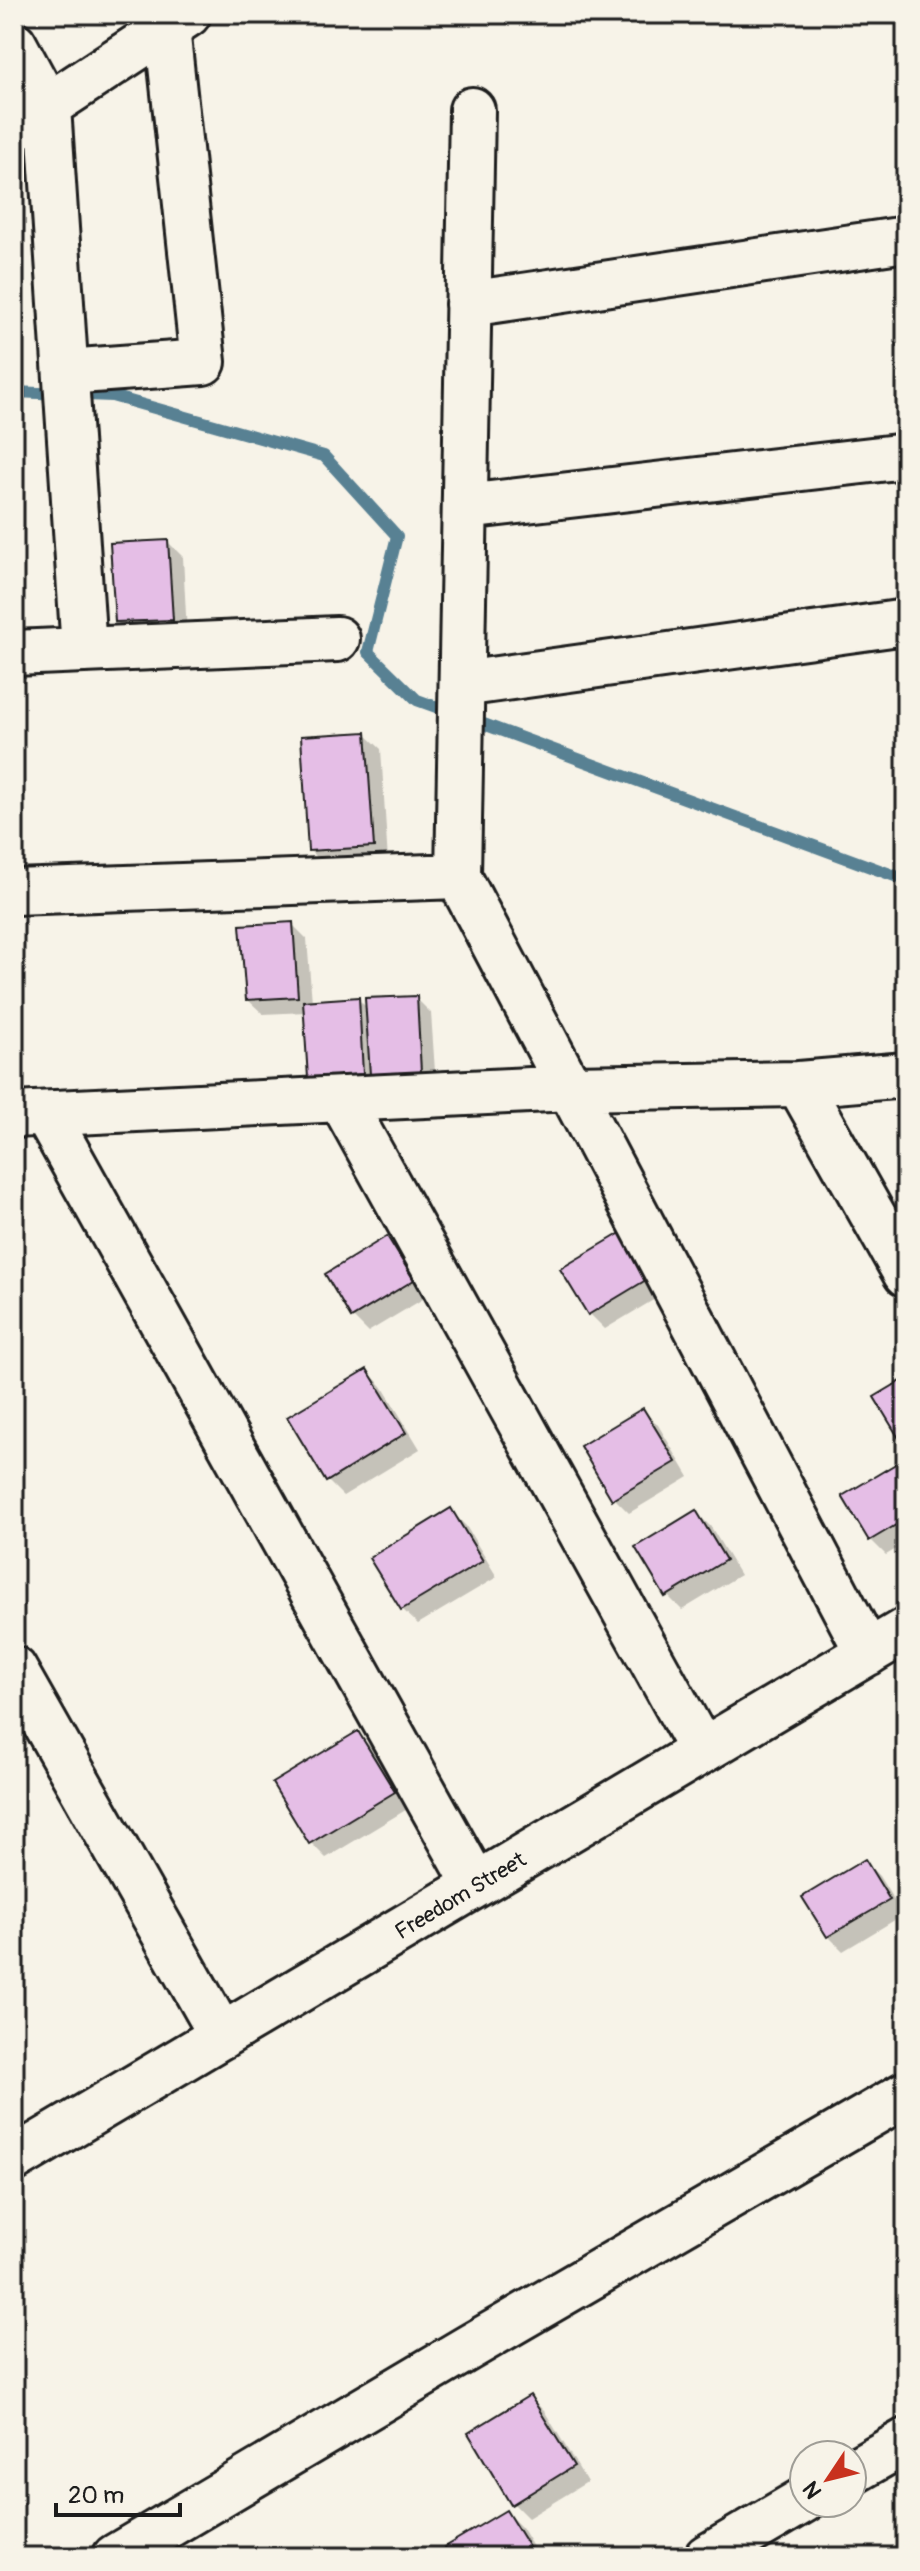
<svg xmlns="http://www.w3.org/2000/svg" width="920" height="2571" font-family="Pangolin,sans-serif">
  <style>
    .shadow { fill: #0003 }
    .lines { fill: none; stroke-linecap: round; stroke-linejoin: round }
    .stream { stroke: #598193; stroke-width: 12 }
    .building { fill: #e5bee6; stroke: #1c1c1c; stroke-width: 2 }
    .minor-casing { stroke: #1c1c1c; stroke-width: 50 }
    .minor { stroke: #f7f3e8; stroke-width: 44 }
    .labels { text-anchor: middle; stroke-width: 6; stroke-linejoin: round; paint-order: stroke }
    .street-label { font-size: 22px; fill: #1c1c1c; stroke: #f7f3e8 }
  </style>
  <rect width="100%" height="100%" fill="#f7f3e8"/>
  <filter id="ink" filterUnits="userSpaceOnUse"><feTurbulence type="fractalNoise" baseFrequency=".0125" numOctaves="2"/><feDisplacementMap in="SourceGraphic" scale="16" xChannelSelector="R" yChannelSelector="G"/><feConvolveMatrix kernelMatrix="1 2 1 2 8 2 1 2 1" color-interpolation-filters="sRGB"/></filter>
  <g filter="url(#ink)">
    <path class="shadow" d="M168 542 183 557 187 634 132 637 117 622Z
      M365 734 381 749 388 862 325 866 310 851Z
      M292 924 307 939 312 1002 358 999 368 1009 416 998 431 1013 436 1086 325 1092 310 1077 306 1012 263 1014 247 999Z
      M624 1234 665 1293 605 1329 590 1314Z
      M387 1239 402 1254 428 1296 368 1332 353 1317 328 1275Z
      M367 1371 382 1386 420 1449 343 1496 328 1481Z
      M643 1410 658 1425 689 1477 629 1513 614 1498Z
      M906 1464V1543L886 1555 871 1540 844 1497Z
      M451 1511 466 1526 497 1577 418 1624 402 1609 372 1558Z
      M696 1512 711 1527 740 1575 682 1610 667 1595Z
      M358 1734 373 1749 409 1808 326 1858 311 1843Z
      M864 1861 879 1876 903 1915 843 1951 828 1936Z
      M530 2397 545 2412 587 2482 528 2518 513 2503Z
      M506 2512 521 2527 539 2557H452Z"/>
    <g class="lines">
      <path class="stream" d="M14 392 112 396 324 456 397 536 368 652 417 700 453 713
        M470 719 906 880"/>
    </g>
    <path class="building" d="M168 540 173 620 115 622 110 543Z
      M366 732 374 847 308 851 301 736Z
      M293 922 298 997 246 1000 240 925Z
      M417 996 421 1072 370 1075 365 998Z
      M359 997 363 1074 308 1078 303 1001Z
      M624 1231 651 1277 588 1315 560 1269Z
      M387 1236 414 1280 351 1318 325 1274Z
      M367 1369 406 1433 326 1482 287 1417Z
      M906 1378V1450L874 1397Z
      M643 1408 676 1462 612 1500 580 1446Z
      M904 1459 906 1462V1519L869 1541 842 1496Z
      M451 1508 483 1561 401 1610 369 1558Z
      M696 1510 726 1560 665 1597 635 1547Z
      M358 1731 395 1792 309 1844 272 1783Z
      M865 1859 890 1900 827 1937 802 1897Z
      M530 2395 574 2466 511 2505 468 2433Z
      M506 2510 535 2557H450L444 2547Z"/>
    <g class="lines">
      <g class="minor-casing">
        <path id="minor" d="M14 44 48 107 84 650
          M14 128 188 14
          M468 304 906 239
          M66 372 203 362 167 28
          M465 507 906 456
          M14 653 337 639
          M462 684 906 622
          M458 876 472 110
          M14 892 458 876 868 1653
          M799 1084 906 1075
          M341 1099 702 1751
          M46 1114 476 1885
          M14 1115 571 1088 799 1084 906 1274
          M14 1669 222 2036
          M14 2159 906 1630
          M852 2472 906 2441
          M115 2557 468 2348 906 2094
          M707 2557 804 2500"/>
      </g>
      <use href="#minor" class="minor"/>
    </g>
  </g>
  <g class="labels">
    <g class="street-label">
      <text transform="translate(460 1895) rotate(-31)" y="8">Freedom Street</text>
    </g>
  </g>
  <rect width="920" height="2571" fill="none" stroke="#f7f3e8" stroke-width="48"/>
  <rect x="24" y="24" width="872" height="2523" fill="none" stroke="#1c1c1c" stroke-width="3" filter="url(#ink)"/>
  <g transform="translate(828 2479) rotate(235)"><circle r="38" fill="#f7f3e8" stroke="#9f9d96" stroke-width="2"/>
  <path d="M0-6L14 30L0 20L-14 30Z" fill="#c8321e"/>
  <text y="-12" font-size="22" font-weight="bold" text-anchor="middle" fill="#1c1c1c">N</text>
  </g>
  <path d="M56 2503v12h124v-12" fill="none" stroke="#1c1c1c" stroke-width="4"/>
  <text x="68" y="2503" font-size="24" fill="#1c1c1c" stroke="#f7f3e8" stroke-width="6" paint-order="stroke">20 m</text>
</svg>
